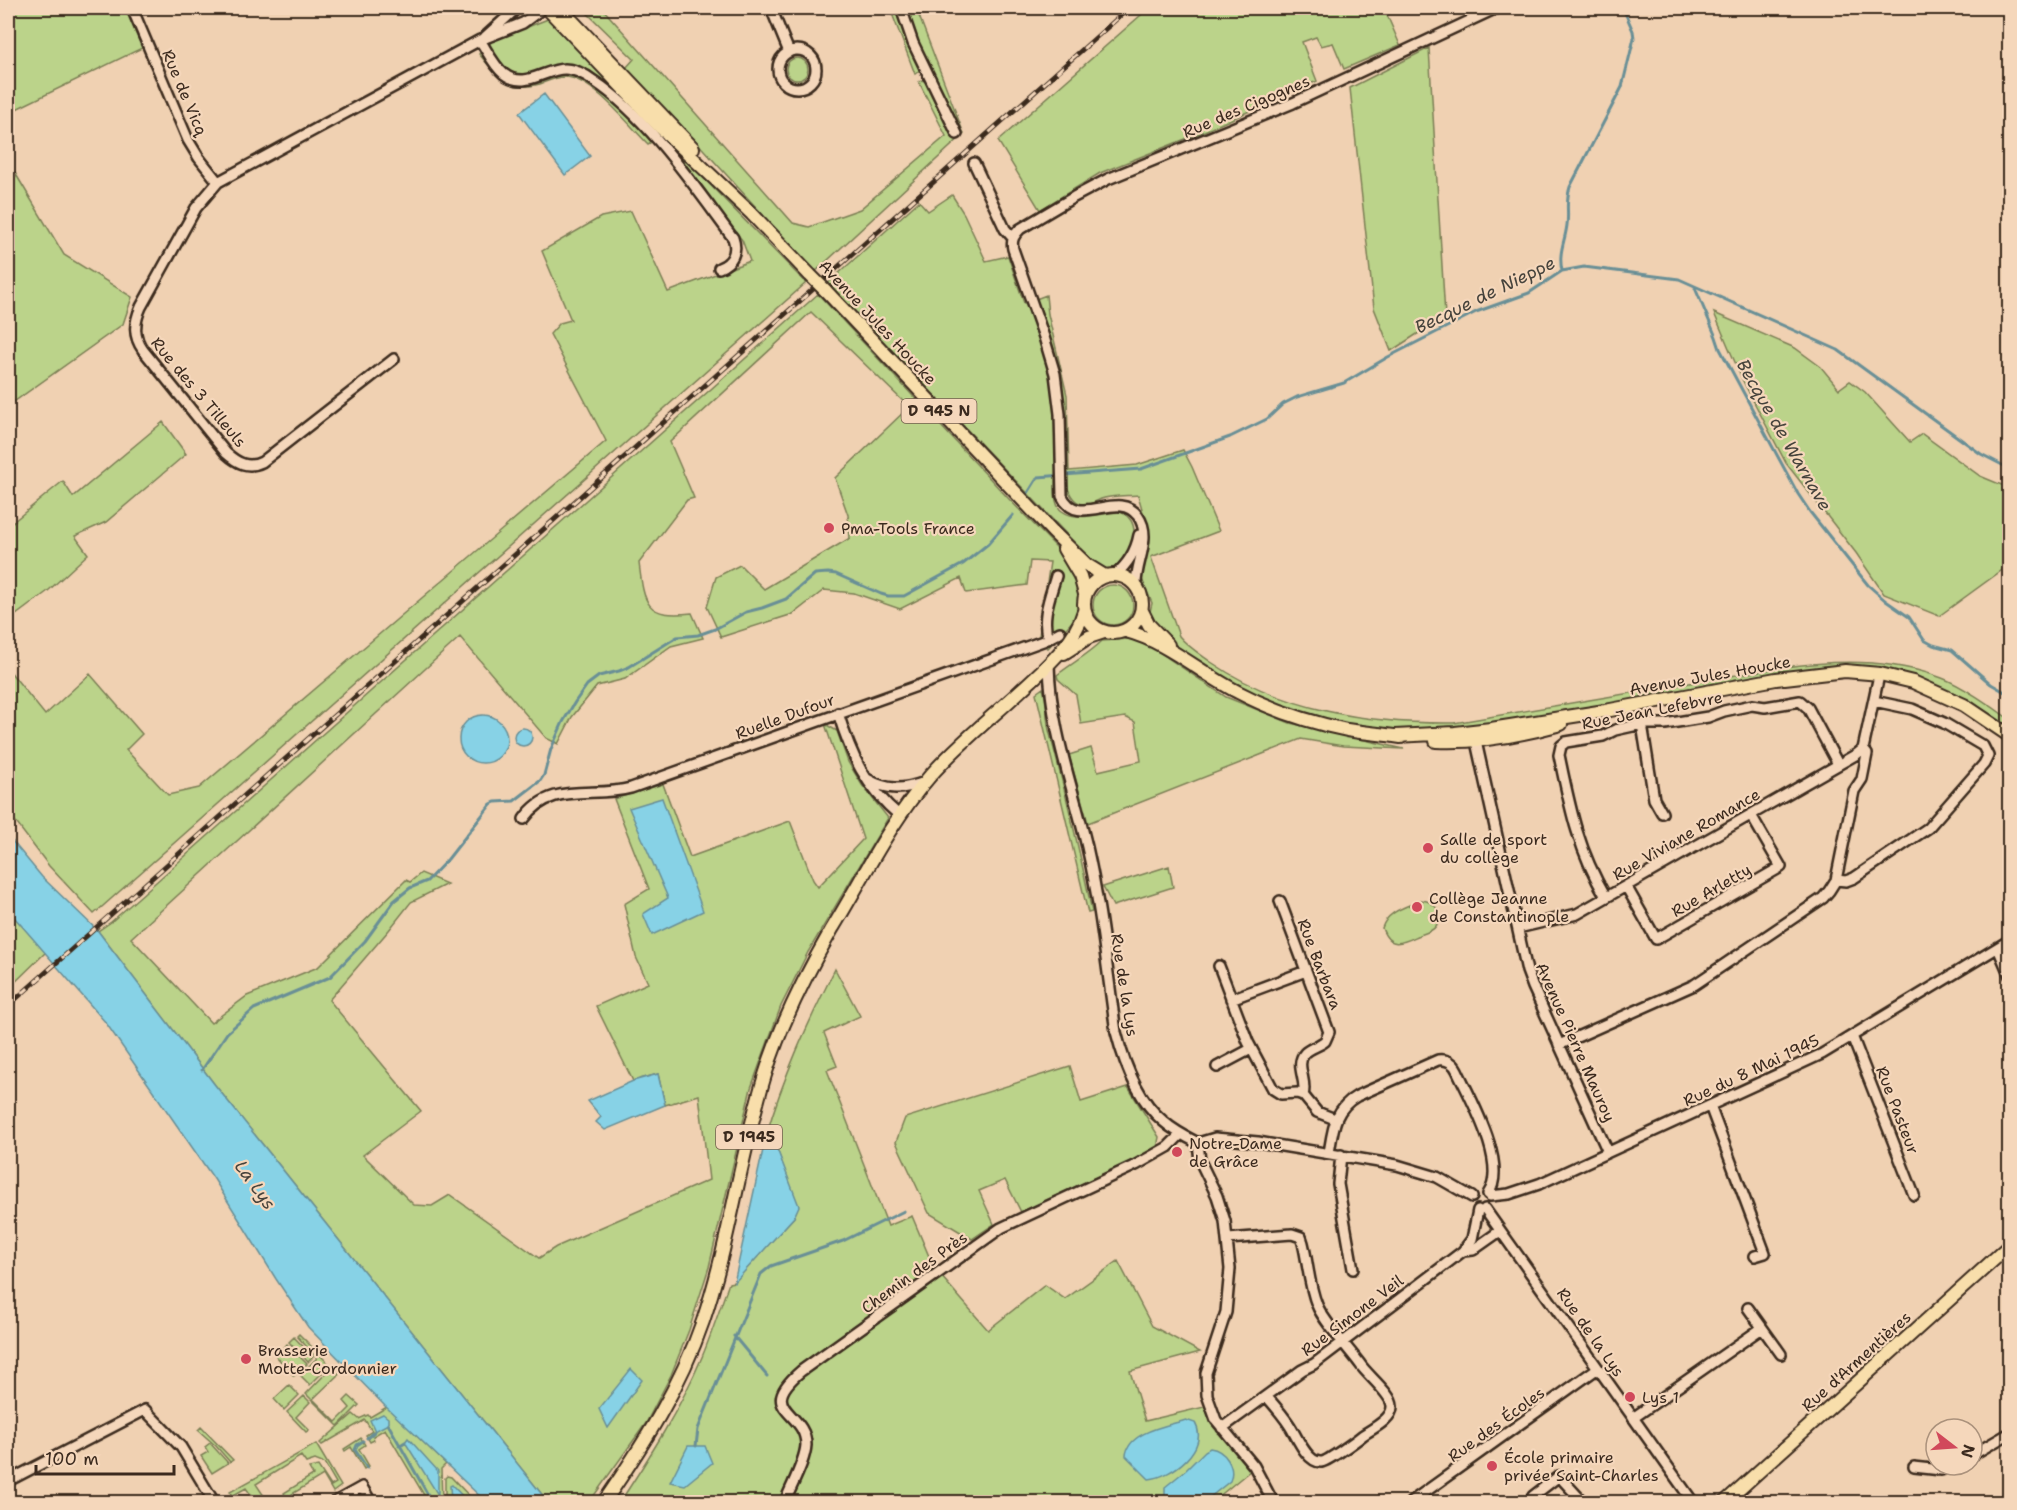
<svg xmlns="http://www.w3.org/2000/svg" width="2017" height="1510" font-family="'Shantell Sans',sans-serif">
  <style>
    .green { fill: #bbd38a; stroke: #7b7e54; stroke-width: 1.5 }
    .water { fill: #87d2e6; stroke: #698f96; stroke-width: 1.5 }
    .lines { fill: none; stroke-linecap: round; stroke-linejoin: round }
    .stream { stroke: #698f96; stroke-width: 3 }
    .minor-casing { stroke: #3b2a1e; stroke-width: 14 }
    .major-casing { stroke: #3b2a1e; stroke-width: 16 }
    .minor { stroke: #f5d7bb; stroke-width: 9 }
    .major { stroke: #f8deab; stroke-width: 12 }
    .rail-casing { stroke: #3b2a1e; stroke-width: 5 }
    .rail { stroke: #f5d7bb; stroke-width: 3; stroke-dasharray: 9; stroke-linecap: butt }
    .major-bridge-casing { stroke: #3b2a1e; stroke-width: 16; stroke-linecap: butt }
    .major-bridge { stroke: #f8deab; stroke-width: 12 }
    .poi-dot { fill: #d1495b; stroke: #f5d7bb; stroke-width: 2 }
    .labels { text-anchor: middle; stroke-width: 4.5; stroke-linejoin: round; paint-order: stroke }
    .shield { fill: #f5d7bb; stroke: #735e4d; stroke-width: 1.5 }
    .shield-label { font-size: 15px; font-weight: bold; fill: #3b2a1e }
    .street-label { font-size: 16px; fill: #3b2a1e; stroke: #f5d7bb }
    .poi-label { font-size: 16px; fill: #3b2a1e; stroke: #f5d7bb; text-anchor: start }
    .water-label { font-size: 18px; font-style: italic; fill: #46433c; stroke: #f5d7bb }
  </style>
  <rect width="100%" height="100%" fill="#f0d1b2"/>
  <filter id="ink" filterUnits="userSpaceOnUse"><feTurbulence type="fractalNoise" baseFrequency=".0167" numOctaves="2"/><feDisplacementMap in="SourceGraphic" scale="12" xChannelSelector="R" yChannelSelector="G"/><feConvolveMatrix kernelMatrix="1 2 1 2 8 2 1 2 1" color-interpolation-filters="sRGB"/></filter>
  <g filter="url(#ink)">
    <path class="green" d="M8 8H125L142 48 8 113Z
      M582 8H602L793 223 809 227 860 209 946 136 919 82 922 80 926 82 929 88 955 137 914 39 905 8H916L964 134 815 272 693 138 626 68 634 59Z
      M893 8H898L905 34 921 69 915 74 893 16Z
      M1149 8H1384L1400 45 1344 69 1333 43 1321 46 1316 37 1302 42 1317 81 1198 134 1100 173 1040 210 998 141Z
      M548 19 806 283 94 914 49 866 8 812V669L45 715 90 674 142 734 126 750 168 795 199 788 606 441 550 334 560 323 571 320 542 251 601 217 631 211 668 292 750 261 742 240 660 137 648 144C629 125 594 80 567 77 558 76 548 81 540 84 507 93 498 76 479 54L492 41Z
      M1429 48 1445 316 1391 351 1374 308 1350 88Z
      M786 69a11 11 0 1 1 22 0a11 11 0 1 1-22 0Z
      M8 161 64 255 132 297 123 324 8 406Z
      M952 195 964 214 986 261 1008 256 1024 303 1028 302C1038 332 1049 362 1054 394 1057 416 1056 437 1056 459 1057 472 1050 503 1062 511 1078 523 1103 512 1121 512 1145 524 1131 555 1116 568L1105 569 1091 560 828 283 919 201 928 211Z
      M818 294 1008 498 1059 550 1080 584 1078 615 1048 648 1039 636 1050 562 1030 561 1027 585 966 593 961 578 900 609 854 593 824 590 793 614 721 637 707 607 716 577 740 565 764 589 850 538 848 515 835 478 909 407 811 312 670 442 694 498 687 500 639 563C644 605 646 618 692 613L703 638 671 646 625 679 597 686 572 717 558 744 546 738 460 637 131 938 211 1023 247 996 318 967 406 880 410 882 421 873 447 884 411 902 389 930 329 1000 421 1111 363 1155 414 1205 432 1206 450 1195 539 1258 556 1247 709 1180 699 1095 665 1105 658 1074 633 1081 596 1006 648 983 636 957 624 904 649 889 614 799 663 784 690 857 790 821 813 880 818 887 863 839 825 724 837 731 848 762 862 785 888 818 808 952 781 1006 751 1088 709 1267 689 1330 671 1375 646 1423 593 1497 588 1502H548L215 1085 98 931 111 922Z
      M1046 295 1048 314 1067 395 1069 471 1137 465 1183 450 1192 467 1219 531 1151 557 1179 636C1188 647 1200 654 1211 662 1283 711 1369 724 1454 723L1778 668C1833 660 1889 658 1942 678 1961 685 1993 707 2009 719V728C1970 697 1933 682 1885 672 1867 669 1849 665 1830 666 1816 667 1803 670 1789 671 1725 683 1661 695 1597 707 1558 714 1519 724 1480 728 1390 737 1296 723 1218 674 1193 658 1165 641 1149 616L1152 603 1142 579 1148 530 1138 495C1126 496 1112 495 1101 499 1094 502 1087 507 1079 503 1060 493 1065 452 1065 434 1064 386 1051 343 1036 299Z
      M1714 313 1795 348 1821 367 1839 389 1850 381 1865 392 1910 442 1922 434 1980 476 2009 488V565L1939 616 1884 594 1856 553 1786 463 1743 381Z
      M163 422 186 454 106 522 75 536 88 554 48 591 8 621V526L63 481 73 497Z
      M1093 605a20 20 0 1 1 40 0a20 20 0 1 1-40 0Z
      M1128 639 1144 642 1226 697 1290 723 1404 749 1343 746 1301 739 1088 823 1069 755 1091 748 1098 771 1141 761 1135 722 1125 717 1081 724 1076 695 1058 679 1057 675C1072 663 1089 654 1102 641Z
      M1043 688C1047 701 1046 716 1049 730 1065 791 1080 851 1092 912L1088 913 1036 693Z
      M1169 866 1173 887 1113 906 1103 887Z
      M1421 900C1433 901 1446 912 1436 926 1433 931 1426 933 1420 935 1404 942 1390 951 1382 928 1387 911 1406 907 1421 900Z
      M8 910 46 952 8 989Z
      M835 969 860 1016 824 1033 837 1066 827 1070 888 1226 912 1216 934 1268 988 1330 1045 1285 1065 1299 1118 1261 1152 1326 1200 1352 1130 1371 1145 1421 1204 1407 1214 1426 1251 1470 1212 1502H620C650 1456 680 1409 702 1357 712 1333 720 1308 729 1283L734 1282 794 1217 798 1206 772 1136H766C783 1077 808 1023 835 969Z
      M1070 1066 1081 1102 1128 1087 1159 1137 1157 1148 1151 1152 1021 1212 1005 1180 979 1191 994 1224 972 1239 929 1213 896 1142 905 1118Z
      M299 1334 330 1365 310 1385 300 1375 317 1358 297 1336Z
      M294 1337 313 1357 308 1362 289 1342Z
      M287 1344 307 1364 294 1376 276 1356Z
      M332 1367 339 1374 313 1399 336 1422 350 1408 344 1401 349 1396 359 1405 338 1426 306 1394Z
      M289 1385 299 1395 284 1410 274 1399Z
      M304 1396 310 1402 296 1417 309 1430 306 1432 287 1412Z
      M387 1407 446 1464 441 1469 442 1502H428L385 1429 373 1436 374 1440 370 1442 366 1435 372 1431 365 1420 322 1445 320 1443 353 1414 359 1419 368 1415 370 1417Z
      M201 1427 233 1460 230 1462 216 1446 198 1430Z
      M361 1438 365 1445 359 1449 369 1466 364 1469 351 1447 345 1451 344 1449Z
      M210 1443 228 1463 212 1473 201 1456 208 1452 205 1447Z
      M316 1444 341 1486 333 1492 323 1475 292 1494 296 1502H289L284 1493 313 1475 309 1468 318 1466 331 1486 336 1483 325 1464 315 1460 306 1463 301 1456 256 1484 268 1502 278 1496 282 1502H256L246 1488 230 1497 233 1502H224L223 1500 231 1494 230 1492Z
      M447 1476 451 1477 475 1502H445V1478Z"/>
    <path class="water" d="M544 94 590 156 565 175 519 113Z
      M459 739a24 24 0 1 1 48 0a24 24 0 1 1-48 0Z
      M514 737a9 9 0 1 1 18 0a9 9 0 1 1-18 0Z
      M662 798 703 911 652 935 643 914 668 898 629 808Z
      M8 836 42 877 98 931 215 1085 548 1502H486L385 1406 308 1327 276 1279 214 1179 106 1023 8 910Z
      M658 1074 665 1105 605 1130 596 1122 601 1117 588 1101 633 1081Z
      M766 1136H772L799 1206 794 1217 734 1283Z
      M631 1369 642 1380 608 1428 599 1409Z
      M383 1414 388 1418V1424L375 1431 370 1420Z
      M1186 1420 1195 1423C1210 1448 1172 1477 1149 1479L1126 1456C1127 1432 1166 1426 1186 1420Z
      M408 1438 438 1471V1495L405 1442Z
      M688 1446H705L712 1463 685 1485 670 1482Z
      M1210 1448C1225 1450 1236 1467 1230 1481L1204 1502H1168L1165 1497V1487L1186 1470 1205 1451Z
      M452 1485 468 1502H451L450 1486Z"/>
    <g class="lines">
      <path class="stream" d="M1562 271C1558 252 1565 242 1567 225 1569 211 1565 203 1570 187L1622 87 1634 38 1633 31 1623 8
        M1695 288 1716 337 1720 349 1798 494 1810 512 1868 585 1886 601 1909 617 1924 640 1933 645 1952 650 1991 684 2010 695
        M1028 493 1038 477 1141 469 1230 437 1267 419 1283 404 1297 397 1344 383 1388 357 1476 312 1529 293 1562 271 1584 267 1679 279 1838 350 1981 454 2010 469
        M202 1070 227 1033 254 1009 330 977 365 941 394 901 410 888 427 881 448 859 491 804 495 802 514 801 540 781 544 775 551 749 563 722 575 702 587 685 599 676 619 671 629 667 677 637 698 635 715 629 746 612 762 608 786 599 815 574 828 573 836 574 881 594 888 596H904L963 564 988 544 1013 515
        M734 1336 767 1376
        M388 1424 432 1502
        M367 1438 375 1431
        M363 1441 357 1445 355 1450 367 1468
        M399 1446 405 1442
        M696 1446 698 1429 761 1274 771 1266 843 1241 904 1211"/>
      <g class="minor-casing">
        <path id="minor" d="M132 8 188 140 199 158 218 182
          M771 8 789 52
          M901 8 913 43 957 134
          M485 37 517 8
          M480 40C487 51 494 66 504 74 525 90 544 69 565 69 575 69 586 75 594 81 647 116 695 187 733 238 738 252 732 263 719 268
          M778 69a19 19 0 1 1 38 0a19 19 0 1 1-38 0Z
          M974 163 1005 229 1013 238
          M394 359 262 462C248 469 237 463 226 453L143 350C133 336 134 323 141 307L196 208 218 182 480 40 523 23 543 8
          M1115 575C1128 564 1136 551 1139 535
          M1136 586C1135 563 1153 537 1138 516 1118 488 1078 530 1062 496L1060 414 1055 374 1044 337 1013 249C1011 240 1014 235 1020 229L1074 197 1108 179 1293 103 1497 8
          M1048 639C1041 617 1050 597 1056 576
          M1049 664C1050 727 1073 787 1087 847 1101 908 1107 970 1116 1032 1124 1063 1137 1099 1163 1121 1173 1130 1186 1137 1198 1143
          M838 713C851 755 865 787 900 816
          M1642 724 1654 799 1662 813
          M1475 737 1527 971 1533 987 1608 1152
          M867 779C888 791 903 790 925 782
          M524 819C551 780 592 799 631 788L1043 641 1060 632
          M1836 880 1846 881 1854 878 1928 828 1984 764 1988 756 1983 746 1944 723 1912 709 1874 701
          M1626 886 1656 939 1781 867 1751 815
          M1606 897C1578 850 1570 808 1559 755L1561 746 1566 742 1603 736 1615 730 1642 724H1665L1708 717 1724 711 1752 705 1765 707 1800 701 1808 708 1838 764
          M1280 901 1329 1032 1325 1041C1319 1046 1310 1048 1305 1053 1294 1065 1308 1081 1303 1095
          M1518 928 1577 914 1857 754 1863 749
          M1998 948 2010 976
          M1219 966 1248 1042 1273 1089 1281 1094 1297 1093 1303 1095 1317 1112 1335 1119
          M1231 999 1306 971
          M1852 1036 1914 1195
          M1559 1045 1694 985 1823 898 1829 891 1836 880 1854 791 1862 779 1867 754 1863 749 1878 680
          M1217 1067 1251 1049
          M1710 1106 1765 1253 1755 1256
          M1198 1143 1200 1161 1217 1196 1225 1221 1230 1269 1226 1312 1206 1373 1207 1395 1216 1420 1254 1466 1273 1502
          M1198 1143 1215 1138 1258 1142 1397 1165 1437 1177 1472 1197
          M1329 1153C1333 1129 1334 1109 1357 1096L1438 1060C1446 1059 1453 1062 1457 1070 1470 1098 1509 1165 1488 1194
          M1341 1155 1338 1184 1353 1269
          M1490 1196 1509 1194 1539 1184 1822 1054 2010 940
          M1485 1209 1693 1502
          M1228 1239 1292 1234 1301 1237 1303 1243C1308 1263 1309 1286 1317 1305 1323 1321 1349 1349 1360 1364 1367 1375 1393 1395 1392 1407 1392 1419 1372 1429 1363 1435 1357 1440 1327 1462 1321 1462 1307 1463 1296 1435 1290 1426 1283 1415 1275 1406 1267 1397
          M1463 1251 1473 1250 1500 1231
          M1748 1308 1781 1354
          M1633 1418 1762 1328
          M1222 1428 1302 1370 1314 1364 1463 1251 1472 1239 1478 1210
          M1972 1455 2010 1433
          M1914 1467 1941 1470 1954 1465
          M8 1481 145 1410 181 1447 214 1502
          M335 1502 362 1487 371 1502
          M785 1502C791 1486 805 1462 806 1445 806 1410 754 1411 801 1371L1001 1228 1136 1165 1168 1147 1181 1134
          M1411 1502 1598 1368
          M1533 1502 1532 1499 1533 1496 1559 1476 1583 1502"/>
      </g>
      <g class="major-casing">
        <path id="major" d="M547 8 661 128 752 214 810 275
          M560 8 693 148
          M825 290 1053 532 1087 565 1105 576
          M1064 549 1080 576 1085 594
          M1084 604a29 29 0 1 1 58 0a29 29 0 1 1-58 0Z
          M1142 611 1149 625 1168 645
          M1126 631C1168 642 1200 673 1238 692 1272 710 1309 722 1347 730 1365 733 1383 734 1401 737
          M1064 653 1089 637 1104 632
          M1395 736 1455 733 1491 729 1605 711 1776 679 1845 671 1880 674 1913 682 1964 705 2010 736
          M1436 741C1479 743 1521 735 1561 724
          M604 1502C643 1445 680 1388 703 1321 730 1241 740 1156 765 1075 781 1023 805 976 832 929 863 878 890 822 930 776 957 745 990 719 1020 691 1044 669 1075 643 1084 611
          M1725 1502 2010 1245"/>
      </g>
      <use href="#minor" class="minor"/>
      <use href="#major" class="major"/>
      <g class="rail-casing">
        <path id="rail" d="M8 1006 1129 8"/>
      </g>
      <use href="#rail" class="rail"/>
      <g class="major-bridge-casing">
        <path id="major-bridge" d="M810 275 825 290"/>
      </g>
      <use href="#major-bridge" class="major-bridge"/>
    </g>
  </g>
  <g class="poi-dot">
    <circle cx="829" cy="528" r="6"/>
    <circle cx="1428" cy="848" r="6"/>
    <circle cx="1417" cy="907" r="6"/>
    <circle cx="1177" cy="1152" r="6"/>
    <circle cx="246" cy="1359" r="6"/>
    <circle cx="1630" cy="1397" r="6"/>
    <circle cx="1492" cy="1466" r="6"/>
  </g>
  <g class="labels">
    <g class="shield">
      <rect x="901.5" y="399" width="75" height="24" rx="4.5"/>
      <rect x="716" y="1125" width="66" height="24" rx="4.5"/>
    </g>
    <g class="shield-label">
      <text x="939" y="416">D 945 N</text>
      <text x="749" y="1142">D 1945</text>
    </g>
    <g class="street-label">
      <text transform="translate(185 92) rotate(67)" y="6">Rue de Vicq</text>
      <text transform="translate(1246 106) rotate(-23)" y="6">Rue des Cigognes</text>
      <text transform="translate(878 322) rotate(47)" y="6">Avenue Jules Houcke</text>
      <text transform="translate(199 392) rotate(50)" y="6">Rue des 3 Tilleuls</text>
      <text transform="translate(1710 675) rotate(-10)" y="6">Avenue Jules Houcke</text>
      <text transform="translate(1652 710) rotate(-11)" y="6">Rue Jean Lefebvre</text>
      <text transform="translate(785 716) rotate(-20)" y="6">Ruelle Dufour</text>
      <text transform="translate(1686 834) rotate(-30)" y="6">Rue Viviane Romance</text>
      <text transform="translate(1711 890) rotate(-30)" y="6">Rue Arletty</text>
      <text transform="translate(1320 964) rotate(69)" y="6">Rue Barbara</text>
      <text transform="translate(1125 985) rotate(81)" y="6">Rue de la Lys</text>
      <text transform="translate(1576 1042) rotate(66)" y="6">Avenue Pierre Mauroy</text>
      <text transform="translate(1751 1070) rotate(-25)" y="6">Rue du 8 Mai 1945</text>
      <text transform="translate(1898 1110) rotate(69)" y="6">Rue Pasteur</text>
      <text transform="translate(914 1272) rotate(-36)" y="6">Chemin des Près</text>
      <text transform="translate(1352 1315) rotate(-37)" y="6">Rue Simone Veil</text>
      <text transform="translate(1591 1332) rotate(55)" y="6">Rue de la Lys</text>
      <text transform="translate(1856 1361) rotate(-42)" y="6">Rue d'Armentières</text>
      <text transform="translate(1496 1424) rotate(-36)" y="6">Rue des Écoles</text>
    </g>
    <g class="poi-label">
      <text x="841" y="534">Pma-Tools France</text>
      <text x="1440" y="845">Salle de sport<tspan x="1440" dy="18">du collège</tspan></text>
      <text x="1429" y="904">Collège Jeanne<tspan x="1429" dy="18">de Constantinople</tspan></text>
      <text x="1189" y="1149">Notre-Dame<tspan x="1189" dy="18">de Grâce</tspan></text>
      <text x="258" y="1356">Brasserie<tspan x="258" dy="18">Motte-Cordonnier</tspan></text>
      <text x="1642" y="1403">Lys 1</text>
      <text x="1504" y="1463">École primaire<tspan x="1504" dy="18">privée Saint-Charles</tspan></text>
    </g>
    <g class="water-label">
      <text transform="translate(1485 295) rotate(-26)" y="6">Becque de Nieppe</text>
      <text transform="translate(1784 435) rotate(60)" y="6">Becque de Warnave</text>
      <text transform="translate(255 1185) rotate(54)" y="6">La Lys</text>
    </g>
  </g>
  <rect width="2017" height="1510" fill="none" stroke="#f5d7bb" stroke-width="30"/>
  <rect x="15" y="15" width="1987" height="1480" fill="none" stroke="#3b2a1e" stroke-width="2" filter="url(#ink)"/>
  <g transform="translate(1954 1447) rotate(107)"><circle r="28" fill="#f5d7bb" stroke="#ab927c" stroke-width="1.5"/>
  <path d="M0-4.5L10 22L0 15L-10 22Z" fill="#d1495b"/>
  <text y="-9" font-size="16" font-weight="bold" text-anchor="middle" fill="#3b2a1e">N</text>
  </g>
  <path d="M36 1465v9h138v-9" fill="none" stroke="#3b2a1e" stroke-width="3"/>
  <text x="45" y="1465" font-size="18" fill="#3b2a1e" stroke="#f5d7bb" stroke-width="4.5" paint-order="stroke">100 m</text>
</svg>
